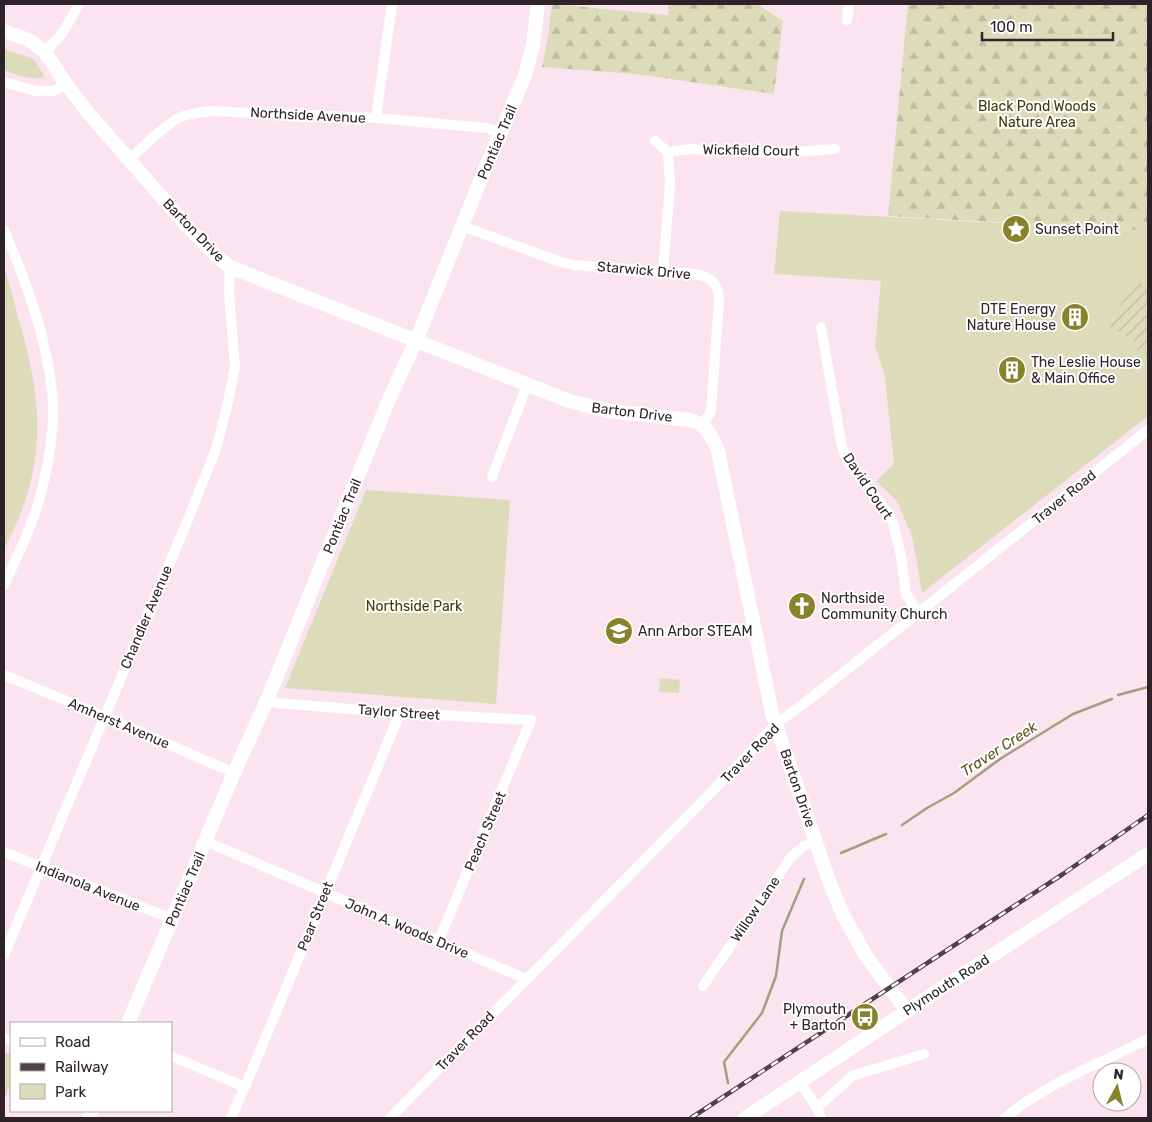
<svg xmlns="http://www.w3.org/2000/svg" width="1152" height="1122" font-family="Rubik,sans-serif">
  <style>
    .forest { fill: url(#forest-firs) }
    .park { fill: #dcdcbb }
    .garden { fill: url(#garden-furrows) }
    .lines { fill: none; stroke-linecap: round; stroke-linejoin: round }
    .stream { stroke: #a0a07f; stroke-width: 2.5 }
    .minor { stroke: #fff; stroke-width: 10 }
    .secondary { stroke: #fff; stroke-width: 14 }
    .rail-casing { stroke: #504048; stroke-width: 4.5 }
    .rail { stroke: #fff; stroke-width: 2.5; stroke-dasharray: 8; stroke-linecap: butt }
    .labels { text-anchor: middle; stroke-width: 4; stroke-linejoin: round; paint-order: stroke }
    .park-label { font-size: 14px; fill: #3d3a00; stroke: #fff }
    .street-label { font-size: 14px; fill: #302229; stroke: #fff }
    .poi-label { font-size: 14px; fill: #302229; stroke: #fff; text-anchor: start }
    .water-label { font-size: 15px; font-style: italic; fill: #595721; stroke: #fff }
  </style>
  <defs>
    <pattern id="forest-firs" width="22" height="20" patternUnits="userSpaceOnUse" patternTransform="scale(1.25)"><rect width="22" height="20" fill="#dcdcbb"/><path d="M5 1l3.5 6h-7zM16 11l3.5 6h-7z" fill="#bdbca1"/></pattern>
    <pattern id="garden-furrows" width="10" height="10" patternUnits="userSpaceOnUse" patternTransform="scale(1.25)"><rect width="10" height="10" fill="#dcdcbb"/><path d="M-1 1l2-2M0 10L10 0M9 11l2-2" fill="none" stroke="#bdbca1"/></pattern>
  </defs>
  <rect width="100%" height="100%" fill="#fbe4ef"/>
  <path class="forest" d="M552 4 668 15 669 4H757L783 21 774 94 636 74 542 67 548 36Z
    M908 4H1148V231L888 216Z"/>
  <path class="park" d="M4 49 34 59 45 77C30 81 18 75 4 70Z
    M780 211 1148 231V416L922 593 912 536 897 501 876 481 894 464 885 377 875 346 881 281 774 274Z
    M4 269C11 286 15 306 20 324 38 386 46 442 24 504 19 520 11 535 4 549Z
    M366 490 510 500 496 704 285 688Z
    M660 678 680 680 679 693 659 692Z
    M4 1052 11 1055V1083L4 1100Z"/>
  <path class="garden" d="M1135 279 1148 287V355L1134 348 1137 342 1109 326Z"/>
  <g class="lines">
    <path class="stream" d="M1118 695 1148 687
      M902 825 927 808 954 793 1000 759 1073 714 1112 699
      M841 853 886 834
      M728 1083 724 1062 762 1013 776 976 782 931 804 879"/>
    <path class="minor" d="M847 20 849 4
      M45 52 62 34 79 4
      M4 82 36 91H54L66 84
      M376 118 392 4
      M655 141 668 152
      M130 159C145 145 161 128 179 118 188 113 199 113 210 111L376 118 487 128 501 133
      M462 226 561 262 574 265 694 274C711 276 719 284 719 301L711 411 703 425
      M4 230C26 281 46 335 52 391 56 425 49 463 40 497 32 527 17 557 4 585
      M663 271 670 184 668 152 690 149 779 153 835 149
      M821 327 842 447 848 462 888 513 893 523 901 556 906 594 918 612
      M492 477 527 385
      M4 675 113 720 234 773
      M267 700 277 703 400 713 531 720 438 942
      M205 841 526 979
      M4 852 172 919
      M4 955 187 522 216 449 227 407 235 367 229 293 230 267
      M703 986 791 857 804 846 816 841
      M4 1038 11 1041
      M171 1056 245 1087
      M800 1082 817 1108 821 1118
      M817 1108 852 1076 924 1054
      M231 1118 245 1087 400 713
      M390 1118 739 764 776 724 815 695 1148 430
      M1005 1118C1045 1084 1101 1063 1148 1039"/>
    <path class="secondary" d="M4 31 29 40 45 52 66 84 90 115 186 225 216 256 230 267 569 401 609 411 690 420C706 424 712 436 718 451L772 713 829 881 843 915 866 956 907 1011
      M128 1023 234 773 267 700 390 397 416 341 485 169 525 76 533 45 538 4
      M89 1118 92 1111
      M745 1118 907 1011 1148 854"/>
    <g class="rail-casing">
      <path id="rail" d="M691 1118 1063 874 1148 815"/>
    </g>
    <use href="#rail" class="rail"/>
  </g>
  <defs>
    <g id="sight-disc" transform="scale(1.4375)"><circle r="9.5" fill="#86832b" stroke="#fff"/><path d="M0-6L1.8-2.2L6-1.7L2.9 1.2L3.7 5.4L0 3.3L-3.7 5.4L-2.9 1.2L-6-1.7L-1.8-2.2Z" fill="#fff"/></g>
    <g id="building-disc" transform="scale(1.4375)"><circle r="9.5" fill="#86832b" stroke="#fff"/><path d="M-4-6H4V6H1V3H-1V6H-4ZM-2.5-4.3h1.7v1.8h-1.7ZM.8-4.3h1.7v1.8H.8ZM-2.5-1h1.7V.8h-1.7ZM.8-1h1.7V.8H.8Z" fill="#fff"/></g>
    <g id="church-disc" transform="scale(1.4375)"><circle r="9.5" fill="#86832b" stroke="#fff"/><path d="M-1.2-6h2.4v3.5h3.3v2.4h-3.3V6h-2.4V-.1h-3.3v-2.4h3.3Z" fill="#fff"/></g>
    <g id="school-disc" transform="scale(1.4375)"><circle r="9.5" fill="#86832b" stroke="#fff"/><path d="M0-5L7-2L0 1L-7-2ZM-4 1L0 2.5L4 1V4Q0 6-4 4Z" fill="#fff"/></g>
    <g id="bus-disc" transform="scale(1.4375)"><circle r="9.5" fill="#86832b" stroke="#fff"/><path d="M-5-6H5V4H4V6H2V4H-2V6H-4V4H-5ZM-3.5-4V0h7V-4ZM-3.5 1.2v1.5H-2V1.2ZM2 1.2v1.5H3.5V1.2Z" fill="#fff"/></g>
  </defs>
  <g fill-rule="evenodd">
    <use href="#sight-disc" x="1016" y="229"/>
    <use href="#building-disc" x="1075" y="317"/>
    <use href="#building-disc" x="1012" y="370"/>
    <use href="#church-disc" x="802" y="606"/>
    <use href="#school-disc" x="619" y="631"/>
    <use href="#bus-disc" x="865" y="1017"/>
  </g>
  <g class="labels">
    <g class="park-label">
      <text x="1037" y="111">Black Pond Woods<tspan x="1037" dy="16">Nature Area</tspan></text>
      <text x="414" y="611">Northside Park</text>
    </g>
    <g class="street-label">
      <text transform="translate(308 115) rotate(3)" y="5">Northside Avenue</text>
      <text transform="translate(497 142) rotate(-67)" y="5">Pontiac Trail</text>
      <text transform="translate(751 150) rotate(1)" y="5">Wickfield Court</text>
      <text transform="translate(194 230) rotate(46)" y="5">Barton Drive</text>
      <text transform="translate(644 270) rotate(5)" y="5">Starwick Drive</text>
      <text transform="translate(632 412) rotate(7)" y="5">Barton Drive</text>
      <text transform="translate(868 486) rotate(56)" y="5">David Court</text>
      <text transform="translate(1064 497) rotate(-39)" y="5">Traver Road</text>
      <text transform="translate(342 516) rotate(-68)" y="5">Pontiac Trail</text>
      <text transform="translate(146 617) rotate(-67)" y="5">Chandler Avenue</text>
      <text transform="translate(399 712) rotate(4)" y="5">Taylor Street</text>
      <text transform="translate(119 723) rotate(23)" y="5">Amherst Avenue</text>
      <text transform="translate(750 753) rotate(-46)" y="5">Traver Road</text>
      <text transform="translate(798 788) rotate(71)" y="5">Barton Drive</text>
      <text transform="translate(485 831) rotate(-67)" y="5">Peach Street</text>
      <text transform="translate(88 886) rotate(22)" y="5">Indianola Avenue</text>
      <text transform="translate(185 889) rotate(-67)" y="5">Pontiac Trail</text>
      <text transform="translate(755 909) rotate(-56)" y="5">Willow Lane</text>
      <text transform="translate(315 916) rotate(-68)" y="5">Pear Street</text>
      <text transform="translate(407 928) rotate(23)" y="5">John A. Woods Drive</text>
      <text transform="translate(946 985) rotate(-33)" y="5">Plymouth Road</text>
      <text transform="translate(465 1041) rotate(-46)" y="5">Traver Road</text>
    </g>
    <g class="poi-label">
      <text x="1035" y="234">Sunset Point</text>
      <text x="1056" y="314" text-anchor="end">DTE Energy<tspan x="1056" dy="16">Nature House</tspan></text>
      <text x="1031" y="367">The Leslie House<tspan x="1031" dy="16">&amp; Main Office</tspan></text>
      <text x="821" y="603">Northside<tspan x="821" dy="16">Community Church</tspan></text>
      <text x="638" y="636">Ann Arbor STEAM</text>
      <text x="846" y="1014" text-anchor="end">Plymouth<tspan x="846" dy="16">+ Barton</tspan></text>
    </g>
    <g class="water-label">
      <text transform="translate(999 749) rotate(-33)" y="5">Traver Creek</text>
    </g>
  </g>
  <rect width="1152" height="1122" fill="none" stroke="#302229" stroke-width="10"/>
  <rect x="10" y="1022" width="162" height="90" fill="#ffffff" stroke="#aca7a9"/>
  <rect x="20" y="1038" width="25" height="8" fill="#ffffff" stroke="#aca7a9"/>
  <text x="55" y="1047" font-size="15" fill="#302229">Road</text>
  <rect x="20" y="1063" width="25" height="8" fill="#504048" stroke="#aca7a9"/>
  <text x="55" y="1072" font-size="15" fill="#302229">Railway</text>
  <rect x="20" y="1084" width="25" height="15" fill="#dcdcbb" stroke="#aca7a9"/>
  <text x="55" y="1097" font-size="15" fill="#302229">Park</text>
  <g transform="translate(1117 1087) rotate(7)"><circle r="24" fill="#ffffff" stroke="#aca7a9"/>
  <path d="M0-4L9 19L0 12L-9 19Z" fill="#86832b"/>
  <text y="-8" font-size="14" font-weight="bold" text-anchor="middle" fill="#302229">N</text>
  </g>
  <path d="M982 32v8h131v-8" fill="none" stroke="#302229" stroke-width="2.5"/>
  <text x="990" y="32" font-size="15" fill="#302229" stroke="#ffffff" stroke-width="4" paint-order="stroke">100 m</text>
</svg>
